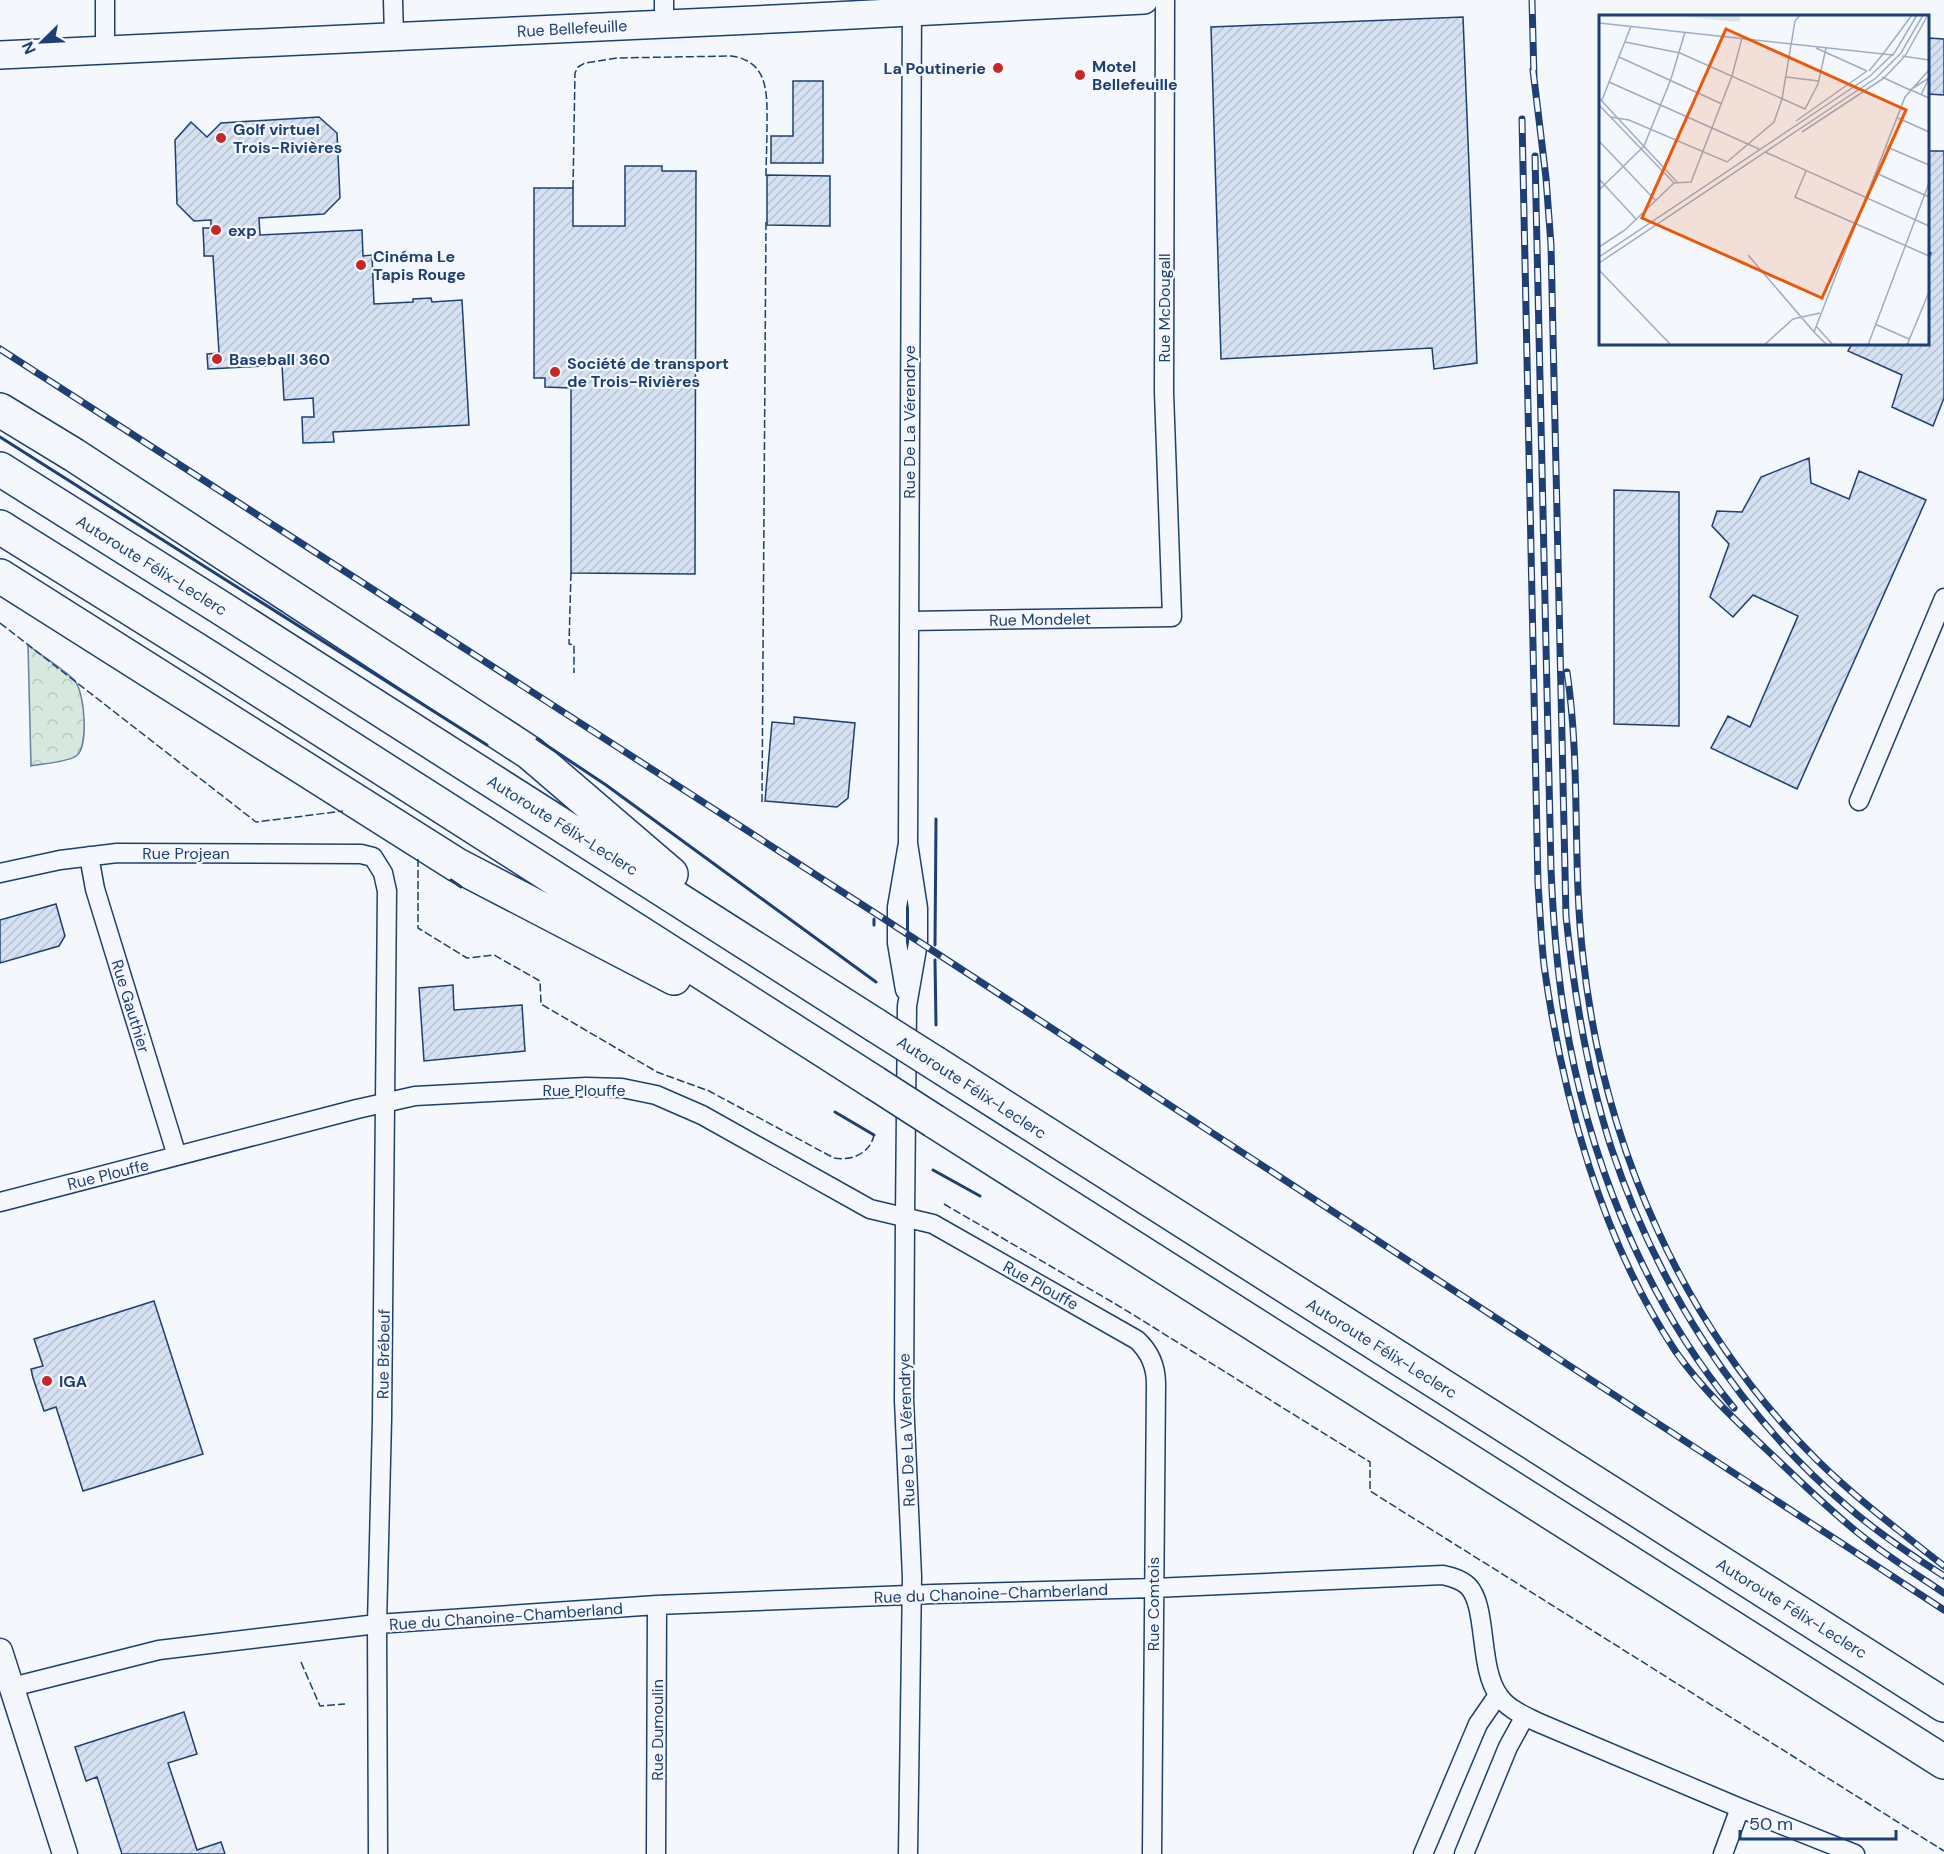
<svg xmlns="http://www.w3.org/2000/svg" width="1944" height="1854" font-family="'DM Sans',sans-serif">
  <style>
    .forest { fill: url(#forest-crowns); stroke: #687fa3; stroke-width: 1.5 }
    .building { fill: url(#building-hatch); stroke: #1d3f73; stroke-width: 1.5 }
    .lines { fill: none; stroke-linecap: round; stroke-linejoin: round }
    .minor-casing { stroke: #1d3f73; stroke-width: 21 }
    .tertiary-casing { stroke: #1d3f73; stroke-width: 27 }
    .secondary-casing { stroke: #1d3f73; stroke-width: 30 }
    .motorway-casing { stroke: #1d3f73; stroke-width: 36 }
    .minor { stroke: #f4f7fb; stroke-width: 18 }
    .tertiary { stroke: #f4f7fb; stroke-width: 24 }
    .secondary { stroke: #f4f7fb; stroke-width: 27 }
    .motorway { stroke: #f4f7fb; stroke-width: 33 }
    .rail-casing { stroke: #1d3f73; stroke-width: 7 }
    .rail { stroke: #f4f7fb; stroke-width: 4.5; stroke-dasharray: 14; stroke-linecap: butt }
    .motorway-bridge-casing { stroke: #1d3f73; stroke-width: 36; stroke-linecap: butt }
    .motorway-bridge { stroke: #f4f7fb; stroke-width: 33 }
    .fence { stroke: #1d3f73; stroke-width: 1.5; stroke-dasharray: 8 3; stroke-linecap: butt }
    .wall { stroke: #1d3f73; stroke-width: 3 }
    .poi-dot { fill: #c62828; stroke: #f4f7fb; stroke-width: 2 }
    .labels { text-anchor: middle; stroke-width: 4.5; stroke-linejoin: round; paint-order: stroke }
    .street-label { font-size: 16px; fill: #1d3f73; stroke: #f4f7fb }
    .poi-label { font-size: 16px; font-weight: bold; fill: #1d3f73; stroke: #f4f7fb; text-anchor: start }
    .inset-road { fill: none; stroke: #9eadc5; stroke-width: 1.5 }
    .view { fill: #e8590c; fill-opacity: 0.15; stroke: #e8590c; stroke-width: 3 }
    .inset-edge { fill: none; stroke: #1d3f73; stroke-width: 3 }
  </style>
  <defs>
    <pattern id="forest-crowns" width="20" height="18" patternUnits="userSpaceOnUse" patternTransform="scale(1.5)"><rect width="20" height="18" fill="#d7e8df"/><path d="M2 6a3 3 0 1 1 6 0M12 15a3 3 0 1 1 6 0" fill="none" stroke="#b8c8c3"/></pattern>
    <pattern id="building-hatch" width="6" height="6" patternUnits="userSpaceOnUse" patternTransform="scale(1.5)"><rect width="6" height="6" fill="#d5e0f0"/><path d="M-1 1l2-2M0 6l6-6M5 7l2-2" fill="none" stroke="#b6c1d1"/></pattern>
  </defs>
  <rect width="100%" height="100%" fill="#f4f7fb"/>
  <path class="forest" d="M28 645C38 653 69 673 75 681 85 694 89 747 76 756 68 762 41 764 31 766Z"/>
  <path class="building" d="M1463 17 1477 363 1434 369 1432 348 1221 359 1211 27Z
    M1928 38 1944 39V95L1928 94Z
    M793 81H823V163H771V136H793Z
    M319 117 337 133 340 198 324 214 259 218 260 235 362 230 363 256 372 255 374 304 413 302V299L431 298 432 302 462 300 469 425 333 432 334 442 303 443 302 417H314L313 398 284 400 282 365 208 369 207 354 219 353 213 256H204V250L203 228H211V220L194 221 177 204 175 140 191 122 207 137 221 123Z
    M1928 151H1944V398L1933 426 1892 407 1902 375 1848 351 1852 344H1928V260L1931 253 1928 252Z
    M625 166H662V171H696L695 574 571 573V388L545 387V378H534V188H573V226H625Z
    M767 175 830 176V226L767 225Z
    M1809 458 1811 483 1849 499 1859 471 1926 500 1797 789 1711 748 1728 716 1750 727 1798 616 1753 595 1733 617 1710 597 1729 544 1712 526 1717 511 1742 512 1761 477Z
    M1614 490 1679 492V726L1614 724Z
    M794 717 855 723 848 798 837 807 765 801 772 722 794 724Z
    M56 904 65 936 59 946 0 963V920Z
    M453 985 454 1010 522 1005 525 1051 424 1061 419 988Z
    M154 1301 203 1454 83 1491 56 1407 44 1411 33 1378 31 1369 43 1366 34 1339Z
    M184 1712 197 1754 168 1763 197 1850 221 1842 225 1854H122L97 1777 86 1781 75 1747Z"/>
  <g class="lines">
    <g class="minor-casing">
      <path id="minor" d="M105 0V49
        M393 0 394 36
        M664 24V0
        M909 621 1172 617 1164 392 1165 0
        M1859 801 1944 598
        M908 843 918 908V943L907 1006 905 1217 904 1400 912 1577 908 1854
        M89 856 95 889 177 1156
        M0 873 60 860 117 853 361 854 373 857 383 873 387 891 382 1420 377 1624 378 1854
        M905 990 897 943V907L908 843 912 2
        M0 1202 357 1109 415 1096 586 1087 622 1088 656 1095 702 1115 870 1209 933 1224 1137 1340C1150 1352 1156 1367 1156 1384L1152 1854
        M12 1687 159 1650 377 1624 657 1605 933 1594 1154 1588 1443 1575C1451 1577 1461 1579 1468 1586 1488 1606 1478 1668 1499 1696 1508 1709 1523 1715 1537 1722L1740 1808 1855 1854
        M656 1854 657 1605
        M1423 1854 1478 1724 1498 1695
        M1464 1854 1508 1747 1525 1716
        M1723 1854 1740 1808"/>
    </g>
    <g class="tertiary-casing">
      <path id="tertiary" d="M0 1651 65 1854"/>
    </g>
    <g class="secondary-casing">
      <path id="secondary" d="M0 55 794 18 1144 0"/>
    </g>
    <g class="motorway-casing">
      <path id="motorway" d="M0 410 74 455 530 753 671 874
        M0 469 218 606 875 1025
        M0 527 208 657 875 1083
        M0 576 457 865 674 978
        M935 1063 1944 1705
        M934 1121 1944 1762"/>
    </g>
    <use href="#minor" class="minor"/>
    <use href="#tertiary" class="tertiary"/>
    <use href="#secondary" class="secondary"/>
    <use href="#motorway" class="motorway"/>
    <g class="rail-casing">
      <path id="rail" d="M1532 0 1534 78
        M1533 70 1546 178 1551 245 1566 916C1574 994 1587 1072 1611 1147 1656 1284 1738 1414 1848 1507 1878 1533 1911 1555 1944 1576
        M1522 119 1538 884C1540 911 1541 938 1544 965 1562 1095 1602 1242 1676 1352 1702 1389 1735 1420 1768 1451 1799 1480 1829 1510 1862 1536 1888 1557 1916 1574 1944 1593
        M1535 156 1551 869C1553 915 1556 960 1563 1006 1585 1150 1641 1295 1734 1408
        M0 349 875 913 1944 1610
        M1567 672C1581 766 1572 862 1583 957 1603 1145 1683 1328 1818 1461 1858 1500 1901 1532 1944 1566"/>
    </g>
    <use href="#rail" class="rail"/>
    <g class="motorway-bridge-casing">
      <path id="motorway-bridge" d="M875 1025 935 1063
        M875 1083 934 1121"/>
    </g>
    <use href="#motorway-bridge" class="motorway-bridge"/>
    <path class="fence" d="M573 188 575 73 578 67 585 63 617 58 731 56C770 61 767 96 767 127 767 144 766 162 766 179
      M571 573 569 644 574 645V673
      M0 623 256 822 343 811
      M762 802 766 221
      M418 859V928L467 958 494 955 540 981 541 1004 657 1072 709 1091 834 1158C851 1161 870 1154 874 1135
      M944 1204 1124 1309 1370 1462V1491L1944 1851
      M301 1662 320 1706 345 1704"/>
    <path class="wall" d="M0 437 487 745
      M537 739 606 785 876 982
      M451 880 461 887
      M874 919V925
      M935 945 936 819
      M935 960 936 1025
      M835 1112 874 1135
      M933 1170 980 1196"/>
  </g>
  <g class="poi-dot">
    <circle cx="998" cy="68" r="6"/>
    <circle cx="1080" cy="75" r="6"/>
    <circle cx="221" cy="138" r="6"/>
    <circle cx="216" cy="230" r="6"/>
    <circle cx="361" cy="265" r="6"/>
    <circle cx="217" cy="359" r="6"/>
    <circle cx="555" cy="372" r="6"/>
    <circle cx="47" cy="1381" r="6"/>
  </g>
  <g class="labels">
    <g class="street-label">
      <text transform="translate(572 28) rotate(-3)" y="6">Rue Bellefeuille</text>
      <text transform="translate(1164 308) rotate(-90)" y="6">Rue McDougall</text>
      <text transform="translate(909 422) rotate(-90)" y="6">Rue De La Vérendrye</text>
      <text transform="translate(152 565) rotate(32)" y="6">Autoroute Félix-Leclerc</text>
      <text transform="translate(1040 619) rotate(-1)" y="6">Rue Mondelet</text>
      <text transform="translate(563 825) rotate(32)" y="6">Autoroute Félix-Leclerc</text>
      <text x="186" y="859">Rue Projean</text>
      <text transform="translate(131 1006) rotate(73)" y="6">Rue Gauthier</text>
      <text transform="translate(972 1087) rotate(33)" y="6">Autoroute Félix-Leclerc</text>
      <text x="584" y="1096">Rue Plouffe</text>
      <text transform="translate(108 1174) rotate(-14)" y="6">Rue Plouffe</text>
      <text transform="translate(1041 1285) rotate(29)" y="6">Rue Plouffe</text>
      <text transform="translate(1382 1348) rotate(32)" y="6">Autoroute Félix-Leclerc</text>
      <text transform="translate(383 1354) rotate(-89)" y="6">Rue Brébeuf</text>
      <text transform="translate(906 1430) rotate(-92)" y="6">Rue De La Vérendrye</text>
      <text transform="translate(991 1593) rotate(-2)" y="6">Rue du Chanoine-Chamberland</text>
      <text transform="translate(1153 1604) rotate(-90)" y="6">Rue Comtois</text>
      <text transform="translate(1792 1608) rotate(32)" y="6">Autoroute Félix-Leclerc</text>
      <text transform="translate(506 1616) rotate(-4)" y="6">Rue du Chanoine-Chamberland</text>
      <text transform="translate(657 1730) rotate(-90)" y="6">Rue Dumoulin</text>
    </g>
    <g class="poi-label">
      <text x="1092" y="72">Motel<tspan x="1092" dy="18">Bellefeuille</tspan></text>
      <text x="986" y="74" text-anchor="end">La Poutinerie</text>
      <text x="233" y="135">Golf virtuel<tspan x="233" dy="18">Trois-Rivières</tspan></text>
      <text x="228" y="236">exp</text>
      <text x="373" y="262">Cinéma Le<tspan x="373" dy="18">Tapis Rouge</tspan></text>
      <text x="229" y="365">Baseball 360</text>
      <text x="567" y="369">Société de transport<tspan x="567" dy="18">de Trois-Rivières</tspan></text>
      <text x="59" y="1387">IGA</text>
    </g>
  </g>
  <g transform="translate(1599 15)">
    <rect width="330" height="330" fill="#f4f7fb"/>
    <path d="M68 0H142L140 7Z" fill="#d7e8df"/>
    <path class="inset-road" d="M0 8 284 39M26 27 81 38 206 94 219 69 227 33M217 33 268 56M284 39 313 0M303 41 330 45M306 41 329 0M20 42 123 89M270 56 284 39 295 40M187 62 220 66M283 62 311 75M285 63 306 41M10 67 160 134M311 75 330 63M312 75 330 83M322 80 330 63M0 83 78 167M3 85 32 11M0 90 75 168M12 102 30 105 128 147 175 107 183 84 196 6 201 0M299 103 330 117M197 106 268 56M203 117 285 63M0 126 56 185M288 132 330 150M166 137 186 146M173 140 330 211M207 156 196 182 330 241M277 158 330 182M0 164 37 204M0 175 45 131 72 64 86 17M0 232 26 215 75 168 92 167 133 61 143 23M149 240 215 317M0 242 271 61 296 37 318 0M0 248 277 63 302 38 324 0M0 255 72 330M276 309 310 324M217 311 234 330M165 330 194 304 221 298M228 330 215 317 306 82 330 55M269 330 330 168M308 330 330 277"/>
    <path class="view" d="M127 14 307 95 223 283 43 203Z"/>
    <rect width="330" height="330" class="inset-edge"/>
  </g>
  <g transform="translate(42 42) rotate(246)" stroke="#f4f7fb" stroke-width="4.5" paint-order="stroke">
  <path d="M0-4.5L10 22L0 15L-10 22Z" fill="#1d3f73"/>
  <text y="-9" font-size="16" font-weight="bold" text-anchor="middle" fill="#1d3f73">N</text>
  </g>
  <path d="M1740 1830v9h156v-9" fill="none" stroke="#1d3f73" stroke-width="3"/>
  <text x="1749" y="1830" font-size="18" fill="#1d3f73" stroke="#f4f7fb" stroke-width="4.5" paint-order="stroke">50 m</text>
</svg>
